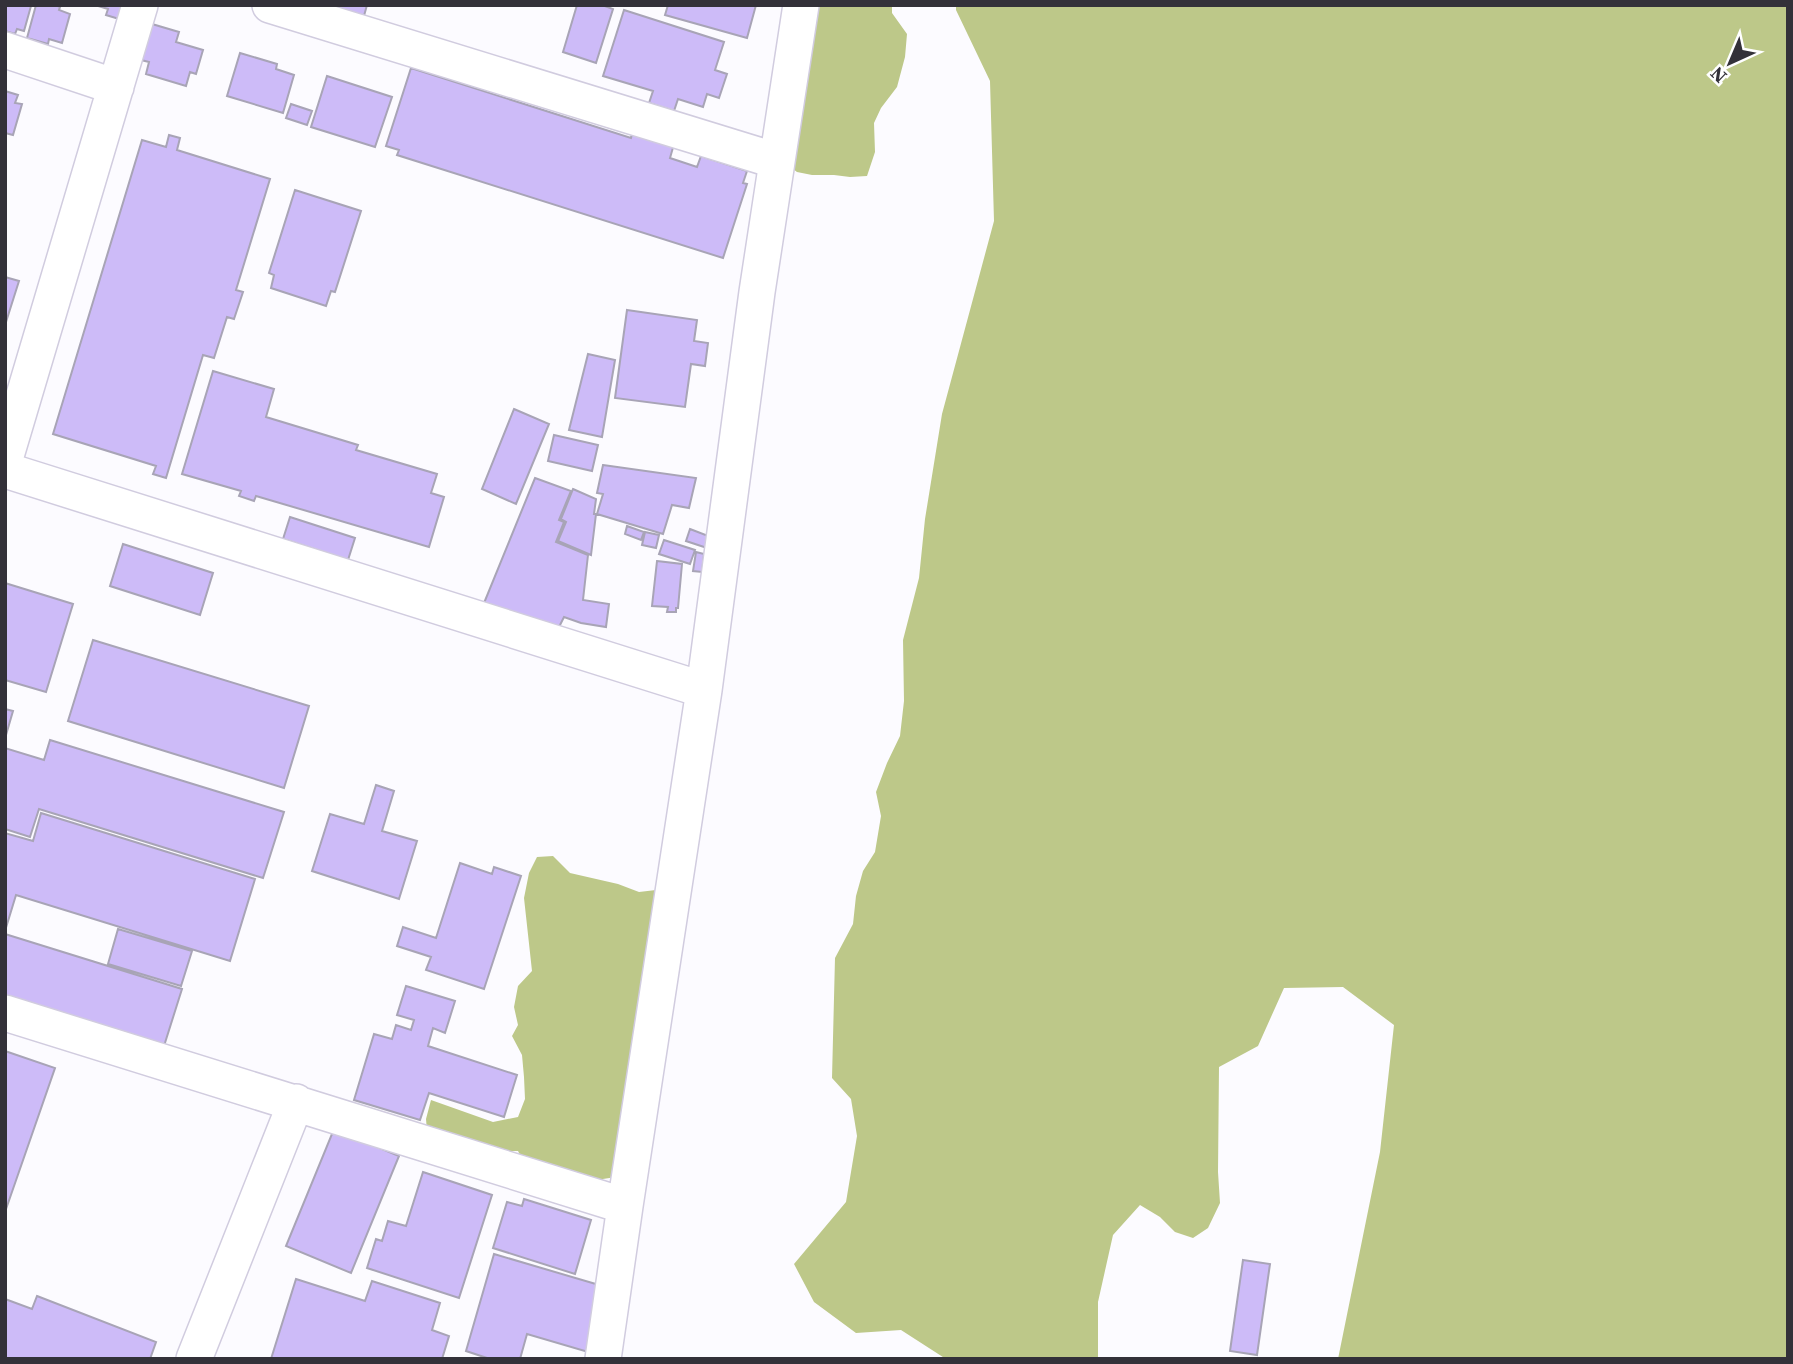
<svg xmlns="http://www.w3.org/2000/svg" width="1793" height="1364" font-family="'Source Serif 4',serif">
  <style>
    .forest { fill: #bdc889 }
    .building { fill: #cdbbf8; stroke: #a8a4b6; stroke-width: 2 }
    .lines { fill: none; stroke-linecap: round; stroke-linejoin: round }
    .street-casing { stroke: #d1ccdf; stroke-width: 38 }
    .street { stroke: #fff; stroke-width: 35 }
  </style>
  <rect width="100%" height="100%" fill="#fcfbff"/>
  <path class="forest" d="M819 5H892V13L907 34 905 57 897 87 881 108 874 123 875 152 867 176 850 177 834 175H812L797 172 788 165 795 124 804 101 800 82 804 28 819 11Z
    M956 5H1788V1359H1338L1380 1152 1394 1025 1343 987 1284 988 1258 1046 1219 1067 1218 1172 1220 1203 1208 1228 1193 1238 1175 1232 1160 1217 1140 1205 1113 1235 1098 1302V1359H946L901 1330 856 1333 814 1302 794 1264 846 1202 857 1136 851 1099 832 1078 835 958 853 924 856 896 863 871 875 852 881 816 876 792 887 763 900 736 904 701 903 640 919 578 925 519 942 414 994 221 990 81 956 10Z
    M553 856 570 873 618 884 639 892 656 890 616 1177 583 1182 526 1167 518 1151H488L427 1131 426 1119 431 1100 493 1122 518 1117 525 1099 524 1077 522 1055 512 1036 518 1025 514 1007 518 986 532 971 524 898 529 873 537 857Z"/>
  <path class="building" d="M5 5 31 6 24 31 17 29 15 34 5 31Z
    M36 5H56L60 7 59 10 70 14 62 43 49 39 48 44 27 38Z
    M95 5H123L119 19 106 15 108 9Z
    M306 5H367L362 23Z
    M577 5H602L613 9 596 63 563 52Z
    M668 5H756L747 38 665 15Z
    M624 10 724 42 715 70 727 74 719 98 707 94 703 107 678 99 674 111 649 103 653 91 603 76Z
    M152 24 179 32 176 42 203 50 196 74 190 72 186 86 146 74 149 62 141 60Z
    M240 53 277 64 276 69 294 75 283 113 227 96Z
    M411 68 631 138 633 131 674 144 670 158 697 167 701 156 747 171 743 183 747 184 723 258 397 155 399 150 386 146Z
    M327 76 392 97 375 147 311 127Z
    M5 91 18 95 15 103 22 104 13 135 5 133Z
    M291 104 312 111 307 125 286 118Z
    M169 135 180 138 177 150 270 179 236 290 243 292 234 319 227 317 214 358 203 355 166 478 153 474 156 466 53 434 142 140 166 147Z
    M295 190 361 211 335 292 331 291 326 306 271 288 274 275 269 273Z
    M5 277 19 281 6 322H5Z
    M627 310 697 320 694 341 708 343 705 366 691 364 685 407 615 398Z
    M588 354 615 360 602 437 569 430Z
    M213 371 274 389 266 417 358 445 356 450 437 474 431 493 444 497 429 547 256 496 254 501 239 496 241 491 182 474Z
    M514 409 549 424 516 504 482 489Z
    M554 435 598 445 592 471 548 461Z
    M603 465 696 478 689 508 672 505 663 534 597 514 603 494 597 493Z
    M535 478 571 491 559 520 564 522 556 542 588 555 583 600 609 604 606 627 581 623 564 617 556 633 482 608Z
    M573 489 596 499 594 514H596L591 555 558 541 566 522 561 519Z
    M290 517 355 538 348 560 283 539Z
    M627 526 644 532 641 540 625 534Z
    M690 529 711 537 707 548 686 541Z
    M645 532 659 535 656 548 642 545Z
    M664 540 695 550 690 564 659 554Z
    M123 544 213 573 200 615 110 586Z
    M696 552 704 554 702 572 693 571Z
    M657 561 682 564 678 608H676V612H667L668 607 652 606Z
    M5 583 73 604 46 692 5 680Z
    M93 640 309 706 284 788 68 721Z
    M5 709 13 711 6 735H5Z
    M50 740 284 812 263 878 39 809 30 837 5 829V748L44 760Z
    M376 785 394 791 382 831 417 841 399 899 312 871 330 814 364 824Z
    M41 813 255 879 230 961 16 895 5 931V833L33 841Z
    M460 863 492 874 494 867 521 876 484 989 426 970 431 957 397 946 403 927 436 938Z
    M118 929 192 951 181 986 108 964Z
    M5 934 182 989 164 1046 5 997Z
    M406 986 455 1001 445 1033 433 1028 428 1046 517 1075 504 1117 429 1093 420 1120 354 1100 374 1034 392 1039 396 1025 411 1030 414 1020 397 1015Z
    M5 1051 55 1068 5 1212Z
    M334 1129 399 1156 351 1273 286 1246Z
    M423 1172 492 1195 459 1298 367 1268 376 1239 382 1241 388 1221 406 1226Z
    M524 1199 591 1220 575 1274 493 1248 507 1202 522 1206Z
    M494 1254 606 1287 595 1354 527 1334 520 1359H490L466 1351Z
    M1243 1260 1270 1264 1257 1355 1230 1351Z
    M296 1279 365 1301 372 1281 440 1303 432 1330 449 1336 442 1359H271Z
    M37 1296 156 1342 150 1359H5V1299L32 1309Z"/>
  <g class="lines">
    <g class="street-casing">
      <path id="street" d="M270 5 777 161
        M5 50 116 87
        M5 459 140 5
        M5 470 704 690
        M5 1013 625 1206
        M194 1359 296 1102
        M603 1359 625 1206 704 690 757 292 801 5"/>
    </g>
    <use href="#street" class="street"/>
  </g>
  <rect width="1793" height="1364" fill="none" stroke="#333139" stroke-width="14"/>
  <g transform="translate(1730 63) rotate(224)" stroke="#ffffff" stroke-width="5" paint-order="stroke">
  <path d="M0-5L12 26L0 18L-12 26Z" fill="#333139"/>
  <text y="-10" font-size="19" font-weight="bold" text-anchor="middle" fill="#333139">N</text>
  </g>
</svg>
